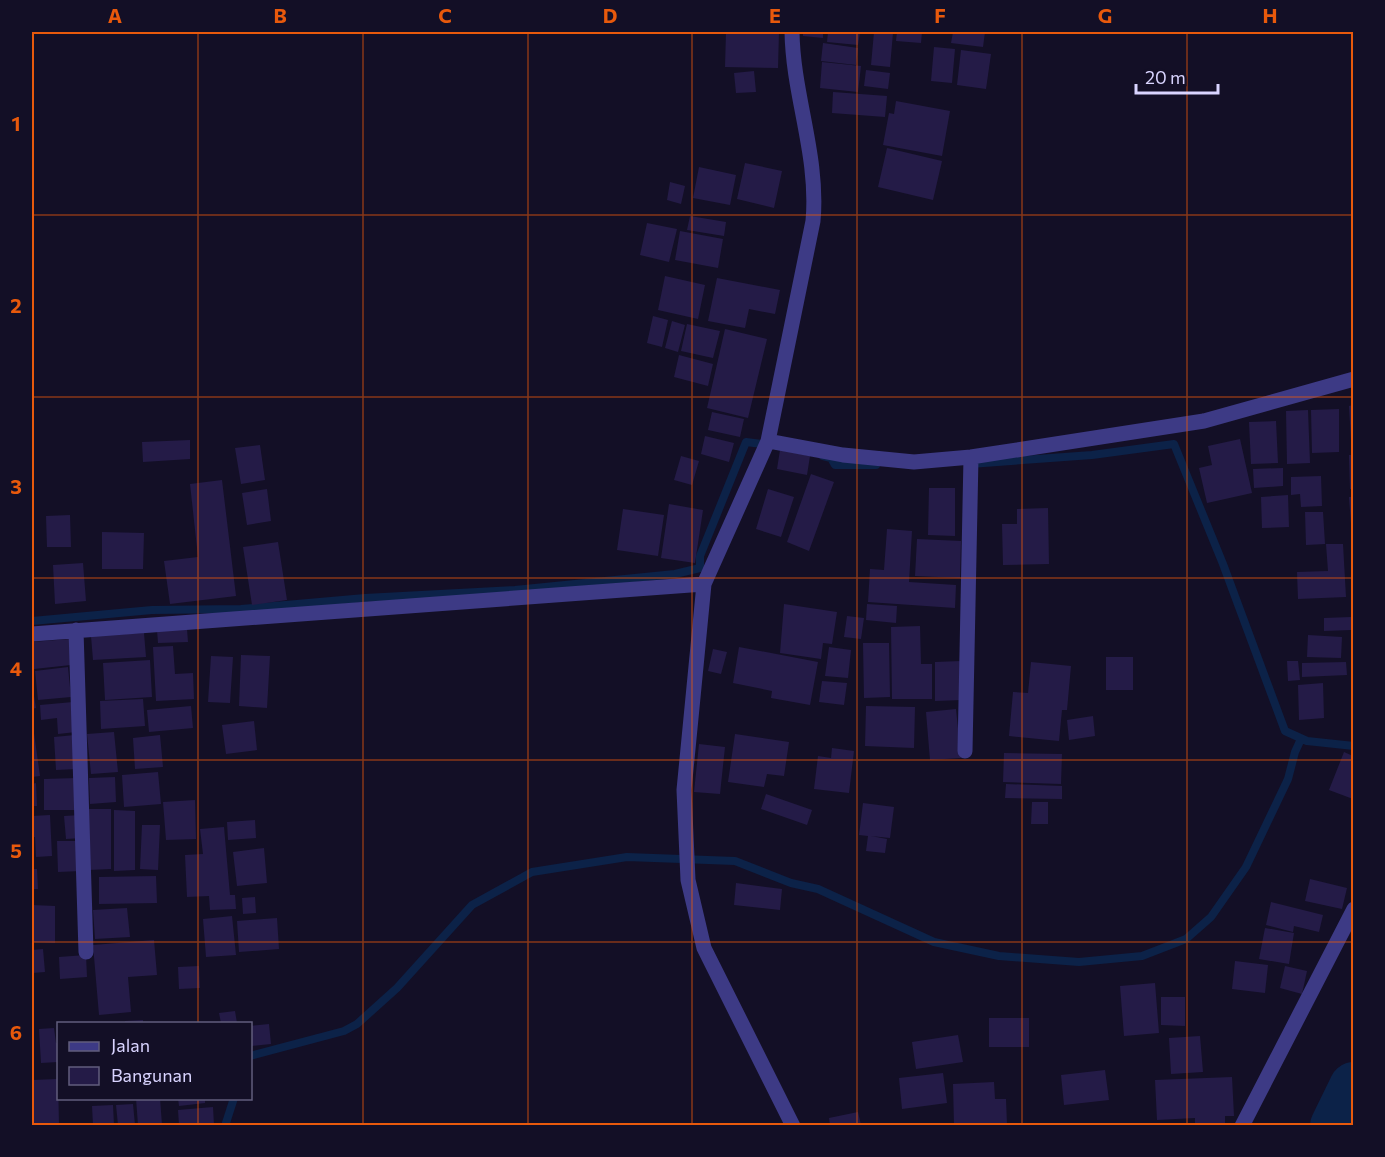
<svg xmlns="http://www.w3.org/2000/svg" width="1385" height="1157" font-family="Commissioner,sans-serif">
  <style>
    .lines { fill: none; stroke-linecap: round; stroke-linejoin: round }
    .stream { stroke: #0c2248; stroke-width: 8 }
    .river { stroke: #0c2248; stroke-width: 50 }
    .building { fill: #241b47 }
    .minor { stroke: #3d3a85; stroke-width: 15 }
    .grid { fill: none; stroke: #e8590c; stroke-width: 1.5; stroke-opacity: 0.55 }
    .neatline { fill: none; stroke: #e8590c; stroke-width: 2 }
    .grid-label { font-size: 20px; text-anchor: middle; font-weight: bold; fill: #e8590c }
  </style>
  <rect width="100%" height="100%" fill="#130f26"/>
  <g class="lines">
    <path class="stream" d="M823 456 831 458 835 465H876
      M970 464 1092 455 1174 444 1223 564 1285 731 1307 741 1354 746
      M32 621 152 610 241 609 365 598 515 590 675 574 700 568V556L746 442 770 445
      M250 1056 344 1031 357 1024 397 988 472 905 532 872 627 857 735 861 791 883 818 889 934 942 999 956 1079 962 1142 956 1186 939 1211 917 1246 867 1288 779 1295 752 1301 739
      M225 1126 234 1098"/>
    <path class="river" d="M1335 1126 1354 1087"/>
  </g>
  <path class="building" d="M726 32H779L778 68 725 67Z
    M803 32H823V38L803 36Z
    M828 32H860L858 45 827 42Z
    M874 32 893 33 890 67 871 65Z
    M897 32H922L921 43 896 41Z
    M953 32H985L983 47 951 43Z
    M823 43 858 48 856 65 821 61Z
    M934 47 955 49 952 83 931 81Z
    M961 50 991 54 986 89 957 85Z
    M822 62 861 66 858 92 820 88Z
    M866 70 890 73 888 89 864 86Z
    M754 71 756 92 736 93 734 73Z
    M833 92 887 96 885 117 832 113Z
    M896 101 950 111 942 156 883 145 889 113 894 114Z
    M887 148 942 161 933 200 878 187Z
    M745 163 782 171 774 208 737 199Z
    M699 167 736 175 730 205 693 198Z
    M670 182 685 186 681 204 667 200Z
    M690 216 726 222 724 236 687 230Z
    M647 223 677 229 669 262 640 255Z
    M680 231 723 239 718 268 675 260Z
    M665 276 705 285 698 319 658 310Z
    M717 278 780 290 775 314 749 309 745 328 708 321Z
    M653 316 668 320 662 347 647 343Z
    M672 321 685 325 678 352 665 348Z
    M687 324 720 331 713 358 681 351Z
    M725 329 767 339 748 418 707 408Z
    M679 355 713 364 708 386 674 377Z
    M1353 405V441H1351L1349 406Z
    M1339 409V452L1312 453 1311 410Z
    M1308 410 1310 463 1287 464 1286 411Z
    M712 412 744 419 740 437 708 430Z
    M1276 421 1278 463 1251 464 1249 422Z
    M705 436 734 443 729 462 701 454Z
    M1240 439 1252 493 1207 503 1199 468 1212 465 1208 446Z
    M190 440V459L143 462 142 442Z
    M260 445 265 480 241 484 235 448Z
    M780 450 810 456 807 475 777 469Z
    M1349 455H1353V489H1350Z
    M681 456 699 461 692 485 674 480Z
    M1283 468V486L1254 488 1253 469Z
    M811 474 834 482 809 551 787 542Z
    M1321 476 1322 506 1301 507 1300 494 1291 495V477Z
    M222 480 236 596 170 604 164 561 198 557 190 484Z
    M929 488H955V536L928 535Z
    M267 489 271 521 247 525 242 493Z
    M768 489 794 497 781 537 756 529Z
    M1288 495 1289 527 1262 528 1261 497Z
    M1349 497H1353V524H1351Z
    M669 504 703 510 695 563 661 558Z
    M1048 508 1049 564 1003 565 1002 524H1017V509Z
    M623 509 664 515 658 556 617 550Z
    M1305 512H1323L1325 544 1306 545Z
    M70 515 71 547H47L46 516Z
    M887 529 912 531 909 582 956 585 955 608 868 602 870 569 884 570Z
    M102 532 144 533 143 569H102Z
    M917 539 961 541 960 578 915 576Z
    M278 542 287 600 252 605 243 547Z
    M1326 544H1343L1346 597 1298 599 1297 572 1328 571Z
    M83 563 86 601 55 604 53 565Z
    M784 604 837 612 832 644 823 643 821 659 780 653Z
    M867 604 897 606 896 623 866 620Z
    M847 616 864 618 861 639 844 637Z
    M1351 617V630L1324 631V618Z
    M920 626 921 664H932V699H892L891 627Z
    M187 629 188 642 158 643 157 630Z
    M144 633 146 657 93 660 91 636Z
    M1308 635 1342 637 1341 658 1307 657Z
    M69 639 71 665 34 669 32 642Z
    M863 643H889L890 697 864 698Z
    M173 646 175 674 193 673 194 699 156 701 153 647Z
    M739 647 818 662 810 705 771 698 772 691 733 683Z
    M829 647 851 650 848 678 825 676Z
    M713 649 727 652 721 674 708 671Z
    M241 655 270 656 267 708 239 706Z
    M211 656 233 657 230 703 208 702Z
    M1106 657H1133V690H1106Z
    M150 660 152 697 105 700 103 663Z
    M961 661 962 700 935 701V662Z
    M1287 661H1298L1300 680 1288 681Z
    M1031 662 1071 666 1067 710H1062L1059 741 1009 736 1013 692 1028 693Z
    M1346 662 1347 675 1302 677V663Z
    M68 667 71 697 38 700 35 671Z
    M822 681 847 683 844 705 819 702Z
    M1323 683 1324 718 1299 720 1298 685Z
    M32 684 36 708 32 709Z
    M143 699 145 726 101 729 100 701Z
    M73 702 76 732 58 734 57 718 41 720 40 705Z
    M191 706 193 728 149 732 147 710Z
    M866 706 915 707 914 748 865 746Z
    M956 709 961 758 930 760 926 712Z
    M1093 716 1095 736 1069 740 1067 720Z
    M254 721 257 750 226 754 222 725Z
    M33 726 40 776 32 777V727Z
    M114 732 118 772 91 774 87 734Z
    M735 734 789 742 784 776 767 774 764 787 728 782Z
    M75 735 77 769 56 770 54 737Z
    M160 735 163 767 135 769 133 738Z
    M699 744 725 747 720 794 694 792Z
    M832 748 854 751 849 793 814 789 818 756 831 758Z
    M1344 752 1353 756V799L1329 790Z
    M1004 753 1062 754 1061 784 1003 782Z
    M158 772 161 804 124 807 122 775Z
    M115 777 116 802 90 804 89 778Z
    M77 778V810H44V779Z
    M36 783 37 806H32V784Z
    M1006 784 1062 786V799L1005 798Z
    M766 794 812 810 807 825 761 809Z
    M195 800 196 839 166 840 163 802Z
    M1032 802H1048V824H1031Z
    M863 803 894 807 890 838 871 836 887 839 885 853 866 851 868 836 859 835Z
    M88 809H111V869L88 870Z
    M114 810 135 811V870L114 871Z
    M50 815 52 856 36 857 35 837H32V816Z
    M81 815 82 838 66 839 64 816Z
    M255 820 256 838 228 840 227 822Z
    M142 825H160L158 870 140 869Z
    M224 827 230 895H235L236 909 210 910 209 896 187 897 185 855 203 854 200 829Z
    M57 841H80L81 871 58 872Z
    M264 848 267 883 237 886 233 852Z
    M32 869H37L38 889H32Z
    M156 876 157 903 99 904V877Z
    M1310 879 1347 888 1342 909 1305 901Z
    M736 883 782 889 780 910 734 905Z
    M255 897 256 913 243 914 242 898Z
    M1271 902 1323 915 1319 932 1294 926 1293 932 1266 925Z
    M32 905 55 906V943L32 942Z
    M127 908 130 937 95 939 93 910Z
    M232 916 236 955 206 957 203 919Z
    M277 918 279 949 239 952 237 921Z
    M1265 928 1294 933 1289 964 1259 959Z
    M154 940 157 975 128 977 131 1012 99 1015 93 945Z
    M43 949 45 972 32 973V950Z
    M86 955 87 977 60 979 59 957Z
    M1235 961 1268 965 1265 993 1232 989Z
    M199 966 200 988 179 989 178 967Z
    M1285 966 1307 971 1302 994 1280 988Z
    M1155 983 1159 1033 1124 1036 1120 986Z
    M1161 997H1185V1026L1161 1025Z
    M235 1011 237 1023H221L219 1013Z
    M989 1018H1029V1047H989Z
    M143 1020V1023H125V1021Z
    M269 1024 271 1044 251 1046 250 1026Z
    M54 1028 56 1043H58V1062L41 1063 39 1029Z
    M958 1035 963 1062 916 1069 912 1042Z
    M1200 1036 1203 1072 1171 1074 1169 1038Z
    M1105 1070 1109 1100 1064 1105 1061 1075Z
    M943 1073 947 1103 902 1109 899 1078Z
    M1232 1077 1234 1116H1225V1125H1195V1118L1157 1120 1155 1080Z
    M58 1079 59 1125H32V1080Z
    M994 1082 995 1099H1006L1007 1125H954L953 1084Z
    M136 1098H160L162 1125H138Z
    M178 1098H205V1103L179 1106Z
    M133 1104 135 1125H118L116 1105Z
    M113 1105 114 1125H93L92 1106Z
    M213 1107 214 1125H179L178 1110Z
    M858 1112 861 1125H830L829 1118Z"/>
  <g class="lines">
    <path class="minor" d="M792 32C793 96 819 156 813 221L768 441 704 584 684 790 688 880 704 948 793 1126
      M768 441 843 455 914 462 971 457 1204 421 1354 379
      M76 630 86 952
      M32 634 704 584
      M965 751 971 457
      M1242 1126 1354 909"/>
  </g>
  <path class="grid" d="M198 32V1024M363 32V1126M528 32V1126M692 32V1126M857 32V1126M1022 32V1126M1187 32V1126M32 215H1354M32 397H1354M32 578H1354M32 760H1354M32 942H1354M198 1098V1126"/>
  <rect width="1385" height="1157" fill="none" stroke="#130f26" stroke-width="66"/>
  <rect x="57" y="1022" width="195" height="78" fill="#130f26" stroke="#625e7d" stroke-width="1.5"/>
  <rect x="69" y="1042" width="30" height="9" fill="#3d3a85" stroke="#625e7d" stroke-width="1.5"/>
  <text x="111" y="1052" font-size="18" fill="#d9d4ff">Jalan</text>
  <rect x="69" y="1067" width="30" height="18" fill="#241b47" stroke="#625e7d" stroke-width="1.5"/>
  <text x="111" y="1082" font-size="18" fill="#d9d4ff">Bangunan</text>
  <path d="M1136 84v9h82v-9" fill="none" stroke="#d9d4ff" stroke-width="3"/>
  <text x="1145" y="84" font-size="18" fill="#d9d4ff" stroke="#130f26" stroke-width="4.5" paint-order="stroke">20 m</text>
  <rect x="33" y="33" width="1319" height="1091" class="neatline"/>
  <g class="grid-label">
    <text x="115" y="23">A</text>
    <text x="280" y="23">B</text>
    <text x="445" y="23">C</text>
    <text x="610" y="23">D</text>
    <text x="775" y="23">E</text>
    <text x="940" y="23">F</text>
    <text x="1105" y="23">G</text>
    <text x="1270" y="23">H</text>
    <text x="16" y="131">1</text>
    <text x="16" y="313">2</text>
    <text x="16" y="494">3</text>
    <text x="16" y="676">4</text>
    <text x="16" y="858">5</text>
    <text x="16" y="1040">6</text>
  </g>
</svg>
